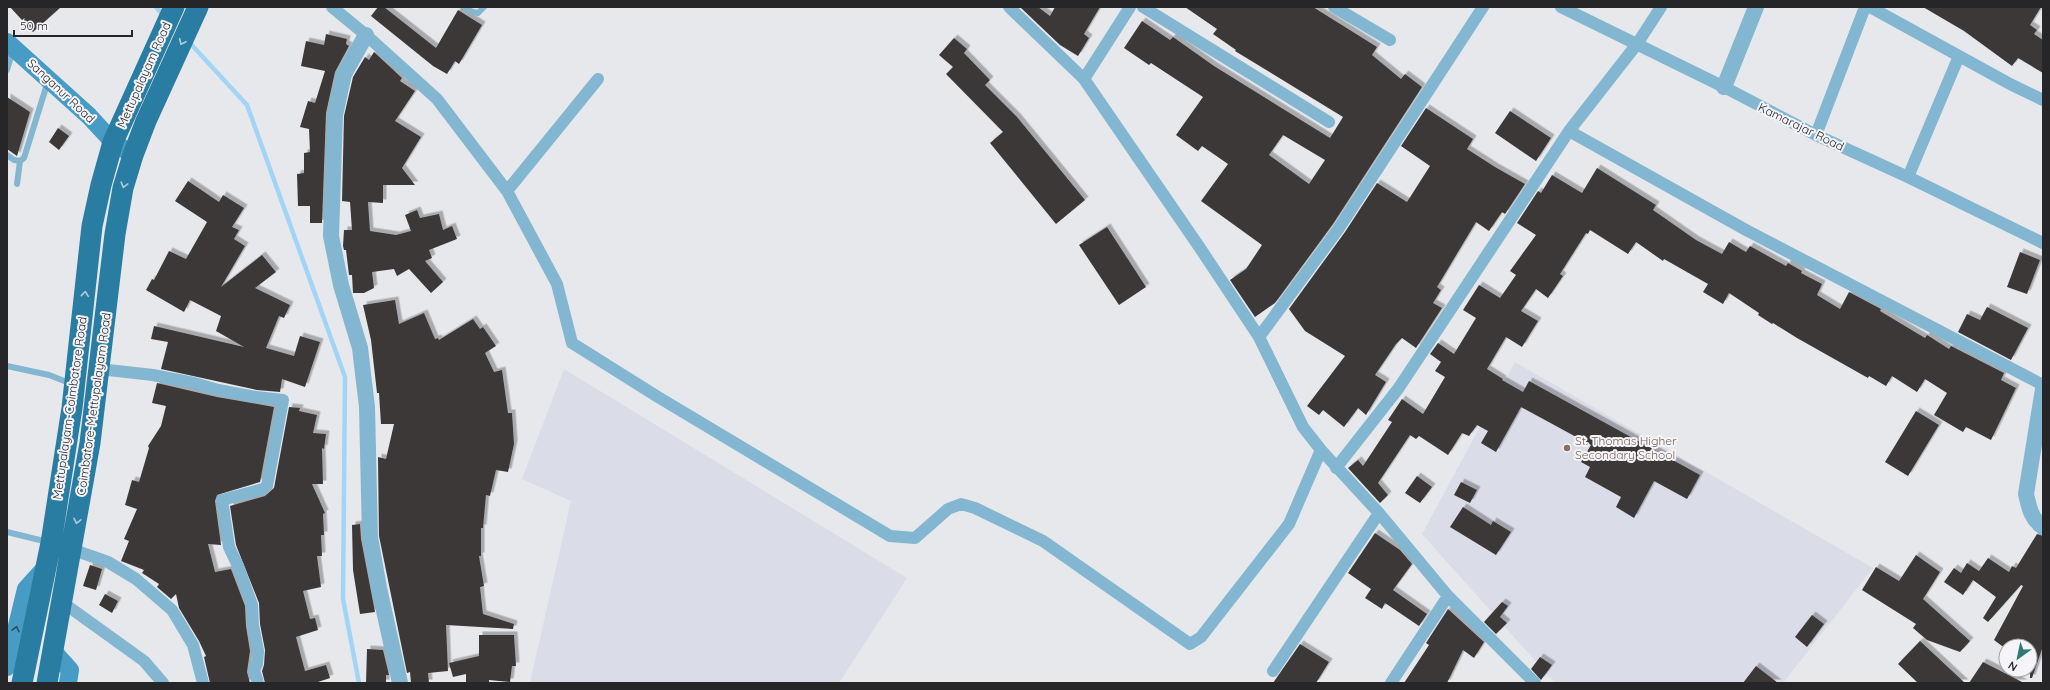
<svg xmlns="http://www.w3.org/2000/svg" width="2050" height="690" font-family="Quicksand,sans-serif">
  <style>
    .built { fill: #dadce7 }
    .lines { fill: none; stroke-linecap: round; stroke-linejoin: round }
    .stream { stroke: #a2d4f7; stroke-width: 4.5 }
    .building { fill: #3c3938; fill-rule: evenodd; filter: url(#shadow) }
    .service { stroke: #82b6d1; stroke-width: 6 }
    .minor { stroke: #82b6d1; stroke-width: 12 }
    .tertiary { stroke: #82b6d1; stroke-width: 16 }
    .secondary { stroke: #469cc4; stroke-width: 18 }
    .trunk { stroke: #2a7da2; stroke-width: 21 }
    .oneway { stroke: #aecbdb }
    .oneway2 { stroke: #314f5f }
    .education-dot { fill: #8d6e63; stroke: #f5f5f9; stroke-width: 1.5 }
    .labels { text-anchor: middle; stroke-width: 4; stroke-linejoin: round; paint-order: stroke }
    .street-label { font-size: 12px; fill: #262628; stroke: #f5f5f9 }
    .education-label { font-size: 12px; fill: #785e54; stroke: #f5f5f9; text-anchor: start }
  </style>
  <defs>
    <filter id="shadow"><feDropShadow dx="3.5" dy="-3.5" stdDeviation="0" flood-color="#0004"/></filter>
  </defs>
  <rect width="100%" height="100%" fill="#e7e8ec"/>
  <path class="built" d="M1515 362 1873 568 1783 683H1555L1422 534Z
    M564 369 907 578 839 683H530L571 501 522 479Z"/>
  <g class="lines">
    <path class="stream" d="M156 7 163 15
      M189 42 247 105 345 377 343 599 359 683"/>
  </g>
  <path class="building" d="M10 7H61L33 32Z
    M378 7H384L436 48 458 10 482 25 459 64 455 61 447 74 433 66 371 16Z
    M1020 7H1038L1050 16 1055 7H1100L1084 34 1089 38 1078 56 1060 45Z
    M1185 7H1313L1377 47 1372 55 1401 79 1405 74 1422 87 1333 224 1275 303 1255 317 1230 280 1246 269 1262 245 1201 201 1228 164 1202 146 1198 151 1176 135 1203 97 1151 63 1149 65 1124 48 1142 21 1170 40 1173 37 1214 66 1330 138 1343 117 1235 51 1236 50 1213 34 1217 29ZM1283 135 1325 160 1309 184 1269 155Z
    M1923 7H2041L2030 25 2037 30 2034 34 2043 40V73L2018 58 2012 66 1964 31Z
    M326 34 347 39 346 44 349 46 335 72 326 113 322 223H310V206H298L297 174 304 173V153L310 152 309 129 300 127 308 101 315 103 325 71 301 66 306 41 324 45Z
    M954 38 967 49 964 53 990 80 985 85 1017 117 1085 200 1056 224 990 143 1003 132 946 74 953 67 939 55Z
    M374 52 402 78 400 81 415 91 395 121 421 137 402 168 415 185H383V203L368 202 370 231 396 235 411 231 405 215 417 210 420 218 439 214 443 230 452 226 457 239 429 250 432 258 425 261 443 282 431 293 409 269 397 276 394 269 372 272 374 288 364 293H353L352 275H349L346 250H344L343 246 344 230H352L350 202 342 201 344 116 353 77 365 57 369 60Z
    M7 97 30 112 17 156 7 149Z
    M1426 108 1473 139 1467 149 1495 167 1525 184 1505 214 1502 212 1489 231 1476 222 1437 287 1441 290 1433 303 1442 308 1416 348 1402 338 1396 344 1375 375 1386 382 1366 415 1358 408 1344 427 1323 410 1319 415 1307 406 1345 356 1305 331 1289 309 1345 232 1377 183 1407 202 1430 166 1401 146Z
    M1510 111 1551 138 1536 161 1495 133Z
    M58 128 69 136 59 150 49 142Z
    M1597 168 1656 205 1653 210 1696 240 1722 254 1729 242 1746 252 1750 246 1786 266 1788 263 1802 271 1801 273 1822 284 1817 295 1840 309 1849 292 1881 309 1880 311 1925 338 1927 335 1949 349 1951 346 2004 373 2001 380 2016 388 1991 440 1966 427 1963 432 1934 415 1947 393 1925 379 1917 392 1892 376 1886 386 1869 376 1868 378 1797 338 1773 323 1772 324 1758 315 1759 313 1729 293 1723 304 1703 292 1708 284 1664 259 1663 261 1636 242 1628 254 1590 230 1588 234 1586 233 1560 274 1563 276 1548 298 1536 289 1521 311 1538 321 1522 347 1506 337 1487 369 1503 379 1502 380 1523 392 1529 381 1700 475 1687 499 1654 481 1634 518 1616 507 1621 497 1585 477 1590 467 1581 462 1591 445 1521 407 1496 452 1481 443 1488 431 1477 425 1469 436 1462 433 1448 455 1419 436 1416 439 1410 435 1378 483 1388 495 1380 503 1348 468 1358 460 1363 466 1392 422 1388 420 1402 399 1423 414 1445 377 1435 371 1441 362 1430 354 1438 343 1454 354 1476 318 1463 310 1479 285 1500 298 1516 275 1510 271 1536 235 1517 223 1538 191 1541 193 1552 175 1582 193Z
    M188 181 219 202 223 195 244 208 232 227 239 230 234 239 245 246 221 287 262 255 276 272 255 288 290 305 284 318 279 316 266 348 294 356 300 336 320 342 305 387 282 379 280 392 257 390 161 369 168 342 151 339 154 326 244 347 216 331 221 316 190 300 184 312 146 290 152 279 154 280 169 251 186 259 207 222 175 201Z
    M1107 227 1146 287 1119 305 1079 245Z
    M2020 252 2040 260 2027 294 2007 287Z
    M395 300 399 324 424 313 435 339 438 338 439 340 473 319 480 329 483 327 496 346 485 353 494 372 502 370 508 413H512L514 444 508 472 496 470 490 496 486 495 483 528H481V556H479L484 586 480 587 483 614 514 624 513 629 446 625 448 671 428 673 429 683H411L410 672 407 673 379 536 378 457 386 459 394 424H381L379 393H377L371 340 363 305Z
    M1987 307 2028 328 2011 360 1958 332 1967 314 1980 320Z
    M157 383 217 397 274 407 260 482 217 495 215 501 221 545 208 544 215 572 231 569 245 606 246 626 250 651 247 672 250 683H210L204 657 206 656 199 641 179 608 176 594 171 599 157 587 159 584 142 573 144 570 121 561 129 541 124 539 137 509 125 505 132 480 139 482 149 448 148 446 161 426 166 406 152 403Z
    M289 407 300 408 299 411 317 415 313 433 326 434 324 449 322 448 323 484H312L325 513 323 514 324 535H321L322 556H317L321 587 303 591 310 619 315 618 318 630 296 637 305 671 326 665 330 678 315 683H265L262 671 264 665 265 650 260 624 259 603 236 545 230 506 265 496 274 488Z
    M1916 411 1939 425 1908 476 1885 462Z
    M1417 476 1432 487 1420 503 1405 493Z
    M1461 482 1477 490 1470 503 1454 495Z
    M1463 507 1491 525 1493 521 1511 532 1496 555 1450 527Z
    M360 524 361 539 375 612 360 614 353 570 352 525Z
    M1375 533 1400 550 1412 564 1393 590 1427 614 1419 626 1385 603 1382 609 1365 598 1371 589 1348 573Z
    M2037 534 2043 536V646L2032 678H2030V646H2002L1994 640 2023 586 2021 585 1988 622 1983 618 1996 597 1973 580 1963 595 1944 582 1954 568 1961 573 1967 563 1979 571 1988 558 2009 572 2012 566 2016 568Z
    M1916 555 1940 572 1923 599 1970 641 1960 652 1927 640 1913 628 1916 624 1862 590 1876 567 1899 581Z
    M90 565 102 569 96 590 83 586Z
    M105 594 118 601 112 613 99 605Z
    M1502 602 1508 606 1500 617 1507 623 1496 634 1484 622Z
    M1448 609 1484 642 1474 658 1463 650 1447 683H1404L1429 645 1426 643Z
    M1812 615 1824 624 1807 647 1795 637Z
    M479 635H514L516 666H512L510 682 489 680V683H466V674L453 677 449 663 479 656Z
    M1920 641 1965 683H1918L1898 664Z
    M1300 644 1329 662 1316 683H1273Z
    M367 649 383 650 389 675H386V683H366Z
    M1540 657 1552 665 1541 680 1531 669Z
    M1983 662 2024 683H1969Z
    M1756 666 1778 683H1743Z"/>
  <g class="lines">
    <path class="service" d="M464 7 473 12 478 13 484 7
      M7 70 13 50
      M7 155 14 160 20 161 24 158 48 81
      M17 184 20 161
      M7 366 49 375 72 384
      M7 532 48 542"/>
    <path class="minor" d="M332 7 366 35 437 99 507 191
      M1009 7 1084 79 1200 248 1259 337 1303 427 1321 450 1379 513 1448 596 1535 683
      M1143 7 1329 122
      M1334 7 1390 40
      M1561 7 1724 87 1816 135 1908 177 2043 243
      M1870 7 2010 84 2043 100
      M598 79 507 191 557 284 572 343 658 397 890 536 915 538 948 509 961 504 975 508 1043 541 1190 644 1201 637 1289 524 1321 450
      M1084 79 1130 7
      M1569 131 1637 44 1661 7
      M1816 135 1865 7
      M1908 177 1959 56
      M1259 337 1339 228 1483 7
      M99 369 153 375 194 383 218 390 256 397 283 400 267 486 263 489 222 500 229 547 238 566 252 605 253 625 258 651 257 664 254 670 258 683
      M1336 468 1398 389 1569 131 1746 230 2043 385
      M71 549 108 562 136 579 172 610 193 645 203 683
      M62 602 144 661 163 683
      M1273 671 1379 513
      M1391 683 1448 596"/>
    <path class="tertiary" d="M366 35 344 74 335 115 331 236 341 285 360 348 367 407 370 537 379 588 400 683
      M1724 87 1756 7
      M2043 389 2026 494C2029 507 2031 519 2043 527"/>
    <path class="secondary" d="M7 42 89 116 113 142 133 155
      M52 650 70 670 68 683
      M7 667 26 589 45 568"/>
    <path class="trunk" d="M22 683 51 543 72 408 92 226 101 185 113 142 174 7
      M47 683 90 443 115 234 123 188 133 155 146 121 198 7"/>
  </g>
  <defs><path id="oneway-chevron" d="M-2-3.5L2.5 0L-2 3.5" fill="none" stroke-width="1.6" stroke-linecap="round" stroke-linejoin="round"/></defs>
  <g class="oneway">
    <use href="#oneway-chevron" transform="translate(182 42) rotate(115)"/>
    <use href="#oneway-chevron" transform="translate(124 185) rotate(105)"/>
    <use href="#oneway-chevron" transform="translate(85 294) rotate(-84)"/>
    <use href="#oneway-chevron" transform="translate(77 521) rotate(102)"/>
  </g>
  <use class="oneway2" href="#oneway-chevron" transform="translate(16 629) rotate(-77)"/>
  <circle class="education-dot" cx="1567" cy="448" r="4"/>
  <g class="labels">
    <g class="street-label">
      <text transform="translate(144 75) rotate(-66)" y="4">Mettupalayam Road</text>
      <text transform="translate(61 91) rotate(43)" y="4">Sanganur Road</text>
      <text transform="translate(1801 127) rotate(26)" y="4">Kamarajar Road</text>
      <text transform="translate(94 404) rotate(-82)" y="4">Coimbatore-Mettupalayam Road</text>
      <text transform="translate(70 408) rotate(-82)" y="4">Mettupalayam-Coimbatore Road</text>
    </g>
    <g class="education-label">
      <text x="1575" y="445">St. Thomas Higher<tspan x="1575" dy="14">Secondary School</tspan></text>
    </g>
  </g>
  <rect width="2050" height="690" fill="none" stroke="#262628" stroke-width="16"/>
  <g transform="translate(2018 658) rotate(213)"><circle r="19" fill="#f5f5f9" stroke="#a2a2a5"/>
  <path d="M0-3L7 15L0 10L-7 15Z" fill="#317973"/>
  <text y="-6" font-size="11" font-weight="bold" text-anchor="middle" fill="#262628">N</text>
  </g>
  <path d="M14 30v6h118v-6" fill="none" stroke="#262628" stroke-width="2"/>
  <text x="20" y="30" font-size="12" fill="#262628" stroke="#f5f5f9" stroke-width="3" paint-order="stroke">50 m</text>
</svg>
